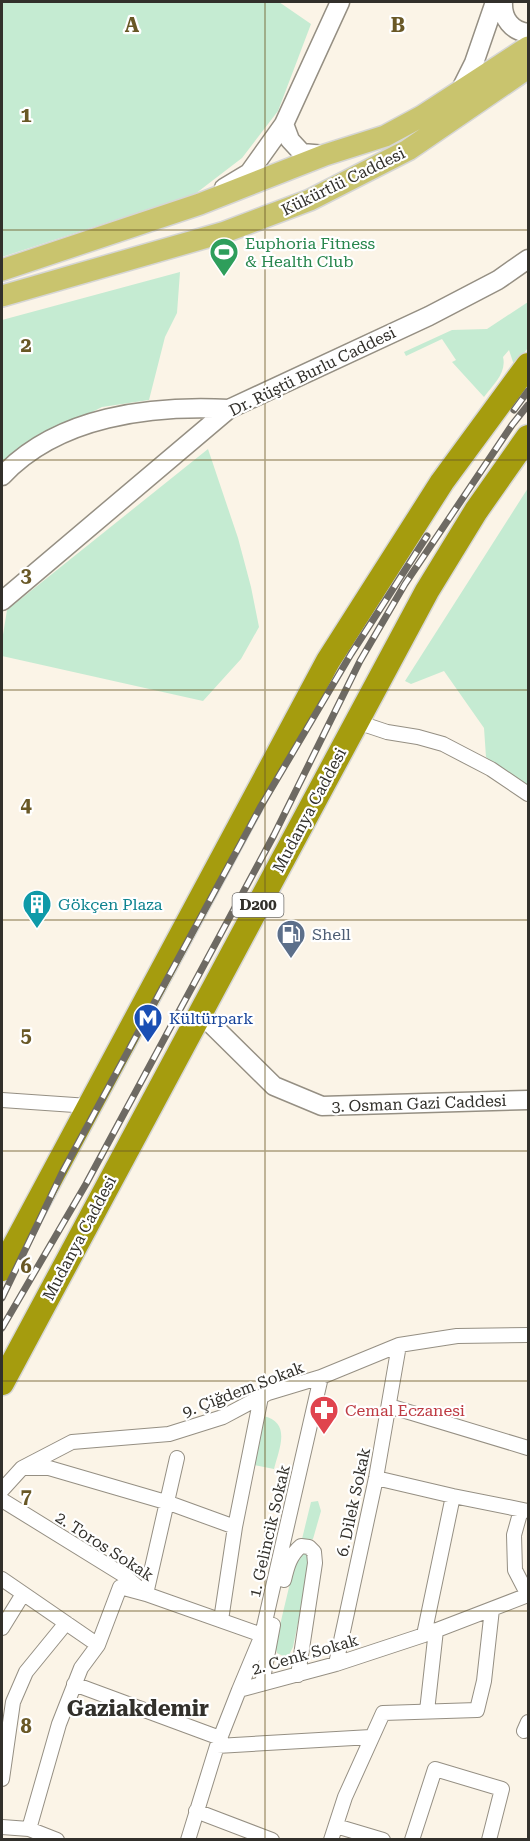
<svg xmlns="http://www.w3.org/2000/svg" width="530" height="1841" font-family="'Roboto Serif',serif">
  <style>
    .green { fill: #c5ebd2 }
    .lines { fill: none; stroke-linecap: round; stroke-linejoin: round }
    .street-casing { stroke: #958f83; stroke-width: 16 }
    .secondary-casing { stroke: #958f83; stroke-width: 21 }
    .primary-casing { stroke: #d6d6d5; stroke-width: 24 }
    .highway-casing { stroke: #d6d6d5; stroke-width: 27 }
    .street { stroke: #fff; stroke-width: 14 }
    .secondary { stroke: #fff; stroke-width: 18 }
    .primary { stroke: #c9c46e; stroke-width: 21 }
    .highway { stroke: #a59c0e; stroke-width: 24 }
    .rail-casing { stroke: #6e6a63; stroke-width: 7 }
    .rail { stroke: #fff; stroke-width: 4.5; stroke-dasharray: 14; stroke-linecap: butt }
    .grid { fill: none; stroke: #695826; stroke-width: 1.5; stroke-opacity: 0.55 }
    .labels { text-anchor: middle; stroke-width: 4.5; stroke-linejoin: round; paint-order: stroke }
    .shield { fill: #fff; stroke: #706e6b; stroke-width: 1.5 }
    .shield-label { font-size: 15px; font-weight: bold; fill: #32302b }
    .street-label { font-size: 16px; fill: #32302b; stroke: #fff }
    .leisure-label { font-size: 16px; fill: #27864d; stroke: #fff; text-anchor: start }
    .culture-label { font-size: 16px; fill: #0d838f; stroke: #fff; text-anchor: start }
    .service-label { font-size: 16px; fill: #4e5e75; stroke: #fff; text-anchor: start }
    .transit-label { font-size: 16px; fill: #164399; stroke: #fff; text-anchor: start }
    .health-label { font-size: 16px; fill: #be3a42; stroke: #fff; text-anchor: start }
    .district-label { font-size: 22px; font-weight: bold; fill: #32302b; stroke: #fff }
    .grid-label { font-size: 20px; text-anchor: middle; font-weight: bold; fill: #695826; stroke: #fff; stroke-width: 4.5; stroke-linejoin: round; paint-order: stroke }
  </style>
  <rect width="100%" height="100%" fill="#fbf4e7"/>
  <path class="green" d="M2 2H279L311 24 278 111 242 158 195 194 2 257Z
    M180 272 177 313 165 337 149 400 102 407 33 442 2 462V320Z
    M528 302V348L514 365 509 350 503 357C507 373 493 385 484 397L452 362 456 360 442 339 406 356 404 352 452 330 487 329Z
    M208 449 238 538 251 587 259 627 241 659 203 701 2 656V641L7 610Z
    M528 488V785L503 771 486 757 484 728 444 671 411 684 405 681Z
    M263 1416C292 1422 279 1449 274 1469L249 1464Z
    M318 1501 321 1511 313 1539 307 1541 302 1539 311 1502Z
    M305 1550 311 1560 293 1647 289 1655 283 1656 277 1653 275 1646 295 1562Z"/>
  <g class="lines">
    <g class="street-casing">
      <path id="street" d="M357 722 387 732 418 737 443 744 491 769 528 794
        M2 1100 89 1106
        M389 1406 528 1448
        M24 1468H49L169 1503 235 1527
        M376 1478 453 1496 528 1511
        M2 1490 22 1468 72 1442 169 1434 223 1417 268 1393 321 1377 399 1345 457 1336 528 1335
        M2 1500 125 1576 146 1594 262 1635
        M2 1579 98 1645
        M284 1580C287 1567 290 1555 301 1546L309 1547 314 1552 315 1563 298 1675
        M221 1620 235 1527 261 1397
        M2 1628 23 1594
        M424 1635 453 1496
        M336 1664 376 1478 399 1345
        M74 1684 220 1738
        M262 1684 273 1625
        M239 1690 262 1635 321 1377
        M427 1711 436 1630
        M524 1731 528 1722
        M217 1746 371 1737
        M2 1779 13 1702 26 1672 66 1623
        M196 1811 272 1840
        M336 1826 383 1840
        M2 1827 29 1829 57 1840
        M29 1829 59 1724 81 1668 98 1645 120 1587 146 1594 177 1458
        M188 1840 217 1746 239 1690 336 1664 424 1635 528 1595 515 1570 514 1535 521 1510
        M331 1840 345 1797 383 1713 477 1710 484 1681 492 1609
        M412 1840 435 1769 502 1789 489 1840"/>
    </g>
    <g class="secondary-casing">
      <path id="secondary" d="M503 2C502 19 512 31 528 33
        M459 93 474 63 495 2
        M284 124 290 140 302 153 325 155
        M224 188 249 173 284 124 340 2
        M2 476C58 416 151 405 229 409
        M2 601 229 409 429 316 498 280 528 259
        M199 1012 274 1086 322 1106 528 1100"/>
    </g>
    <g class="primary-casing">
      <path id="primary" d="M2 270 200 204 325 155 385 136 422 116 528 47
        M2 296 225 232 310 200 408 150 528 68"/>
    </g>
    <g class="highway-casing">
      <path id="highway" d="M2 1269 328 661 442 482 528 365
        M2 1383 427 591 476 511 528 437"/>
    </g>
    <use href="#street" class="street"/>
    <use href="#secondary" class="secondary"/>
    <use href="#primary" class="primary"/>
    <use href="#highway" class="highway"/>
    <g class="rail-casing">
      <path id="rail" d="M514 410 528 391
        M2 1298 63 1171 261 806 351 654 427 536
        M2 1328 86 1184 274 835 360 661 405 584 512 425 528 405"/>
    </g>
    <use href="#rail" class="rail"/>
  </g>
  <path class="grid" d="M265 2V1840M2 230H528M2 460H528M2 690H528M2 920H528M2 1151H528M2 1381H528M2 1611H528"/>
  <defs>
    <g id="stadium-pin" transform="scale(1.5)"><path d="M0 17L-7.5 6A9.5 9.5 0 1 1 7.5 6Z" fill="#2e9e5b" stroke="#fff"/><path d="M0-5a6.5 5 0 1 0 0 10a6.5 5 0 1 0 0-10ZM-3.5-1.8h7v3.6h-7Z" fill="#fff"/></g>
    <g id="building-pin" transform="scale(1.5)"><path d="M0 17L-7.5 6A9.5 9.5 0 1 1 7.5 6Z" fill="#0f9aa8" stroke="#fff"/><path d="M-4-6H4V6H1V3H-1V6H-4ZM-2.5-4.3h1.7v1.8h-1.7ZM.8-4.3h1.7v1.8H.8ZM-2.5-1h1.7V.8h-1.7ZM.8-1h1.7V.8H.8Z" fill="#fff"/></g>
    <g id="fuel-pin" transform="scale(1.5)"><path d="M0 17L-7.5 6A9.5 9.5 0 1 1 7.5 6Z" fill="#5c6f8a" stroke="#fff"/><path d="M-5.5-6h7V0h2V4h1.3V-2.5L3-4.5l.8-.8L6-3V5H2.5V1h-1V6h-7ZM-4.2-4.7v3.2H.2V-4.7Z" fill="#fff"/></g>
    <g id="metro-pin" transform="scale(1.5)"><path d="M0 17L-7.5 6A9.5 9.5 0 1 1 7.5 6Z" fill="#1a4fb4" stroke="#fff"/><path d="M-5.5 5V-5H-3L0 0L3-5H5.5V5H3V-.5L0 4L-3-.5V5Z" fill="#fff"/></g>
    <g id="pharmacy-pin" transform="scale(1.5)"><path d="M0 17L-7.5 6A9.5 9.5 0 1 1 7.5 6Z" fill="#e0444e" stroke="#fff"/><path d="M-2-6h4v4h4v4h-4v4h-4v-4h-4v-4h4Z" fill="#fff"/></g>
  </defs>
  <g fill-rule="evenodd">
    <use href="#stadium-pin" x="224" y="252"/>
    <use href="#building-pin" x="37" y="904"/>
    <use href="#fuel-pin" x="291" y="934"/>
    <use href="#metro-pin" x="148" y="1018"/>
    <use href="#pharmacy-pin" x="324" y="1410"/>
  </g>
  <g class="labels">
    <rect class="shield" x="232.5" y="893" width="51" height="24" rx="4.5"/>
    <g class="shield-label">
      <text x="258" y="910">D200</text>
    </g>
    <g class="street-label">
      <text transform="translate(343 181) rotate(-26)" y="6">Kükürtlü Caddesi</text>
      <text transform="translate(312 371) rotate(-26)" y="6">Dr. Rüştü Burlu Caddesi</text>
      <text transform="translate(309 810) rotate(-62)" y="6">Mudanya Caddesi</text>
      <text transform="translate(419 1103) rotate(-2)" y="6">3. Osman Gazi Caddesi</text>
      <text transform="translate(79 1238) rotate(-62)" y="6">Mudanya Caddesi</text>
      <text transform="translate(243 1389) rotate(-21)" y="6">9. Çiğdem Sokak</text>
      <text transform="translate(353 1502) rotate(-78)" y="6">6. Dilek Sokak</text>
      <text transform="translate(269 1531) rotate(-77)" y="6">1. Gelincik Sokak</text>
      <text transform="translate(105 1546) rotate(33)" y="6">2. Toros Sokak</text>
      <text transform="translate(305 1654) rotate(-16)" y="6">2. Cenk Sokak</text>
    </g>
    <g class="leisure-label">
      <text x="245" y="249">Euphoria Fitness<tspan x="245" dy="18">&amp; Health Club</tspan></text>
    </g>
    <g class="culture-label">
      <text x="58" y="910">Gökçen Plaza</text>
    </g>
    <g class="service-label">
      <text x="312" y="940">Shell</text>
    </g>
    <g class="transit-label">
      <text x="169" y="1024">Kültürpark</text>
    </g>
    <g class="health-label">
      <text x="345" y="1416">Cemal Eczanesi</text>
    </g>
    <g class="district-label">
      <text x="138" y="1716">Gaziakdemir</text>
    </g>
  </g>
  <g class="grid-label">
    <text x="132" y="32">A</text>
    <text x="398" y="32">B</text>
    <text x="26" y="122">1</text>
    <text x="26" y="352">2</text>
    <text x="26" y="582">3</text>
    <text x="26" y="812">4</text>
    <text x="26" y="1042">5</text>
    <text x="26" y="1273">6</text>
    <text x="26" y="1503">7</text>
    <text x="26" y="1733">8</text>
  </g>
  <rect width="530" height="1841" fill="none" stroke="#32302b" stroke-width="6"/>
</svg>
